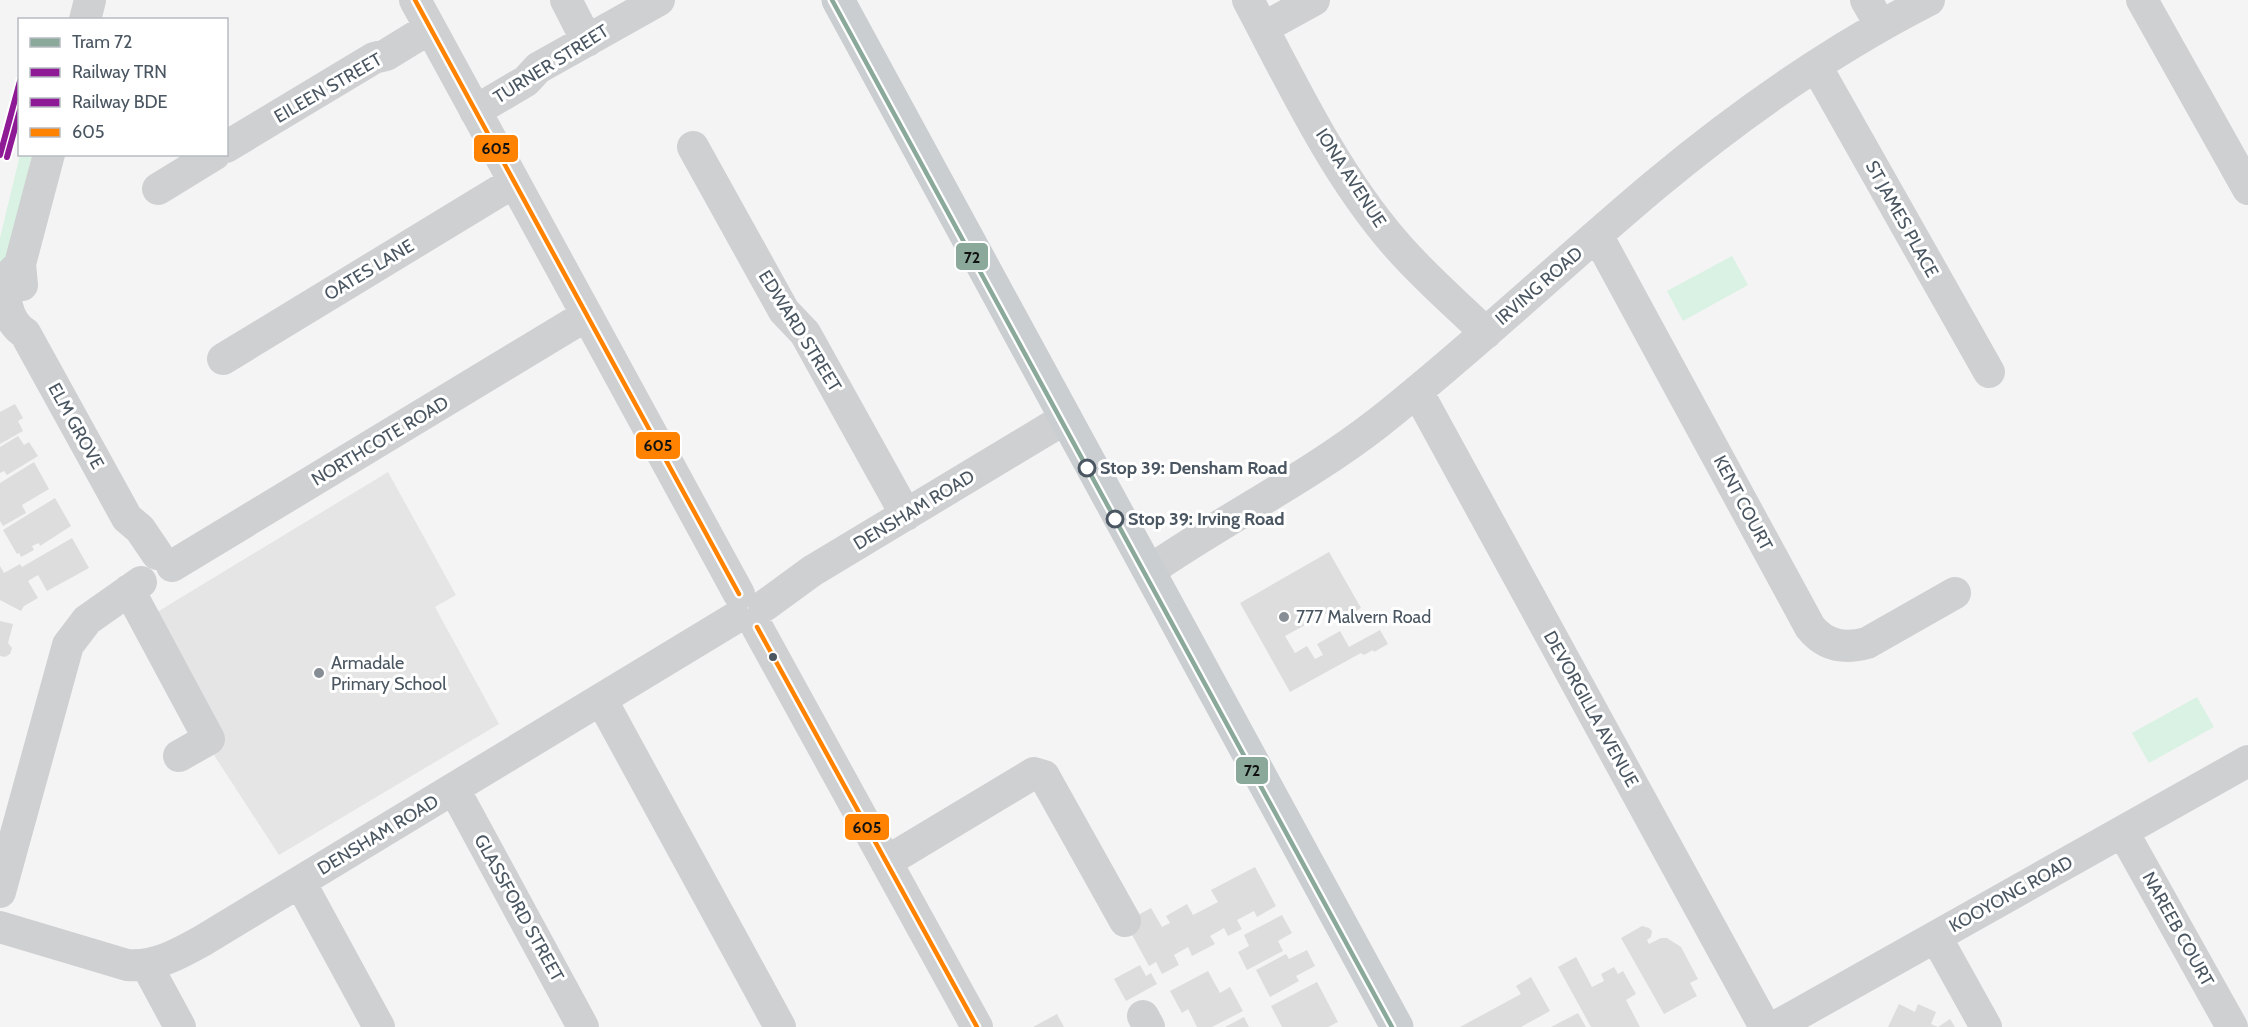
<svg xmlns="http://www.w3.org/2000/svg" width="2248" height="1027" font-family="Cabin,sans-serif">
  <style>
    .education { fill: #e6e5e6 }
    .green { fill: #d9f2e3 }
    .building { fill: #ddddde }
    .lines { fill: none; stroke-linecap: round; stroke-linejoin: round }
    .minor { stroke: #ced0d2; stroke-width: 32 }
    .major { stroke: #caced1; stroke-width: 33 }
    .bus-1-casing { stroke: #fff; stroke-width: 9 }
    .bus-1 { stroke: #ff8200; stroke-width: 4.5 }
    .rail-1-casing { stroke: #fff; stroke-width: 10 }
    .rail-2-casing { stroke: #fff; stroke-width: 10 }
    .rail-1 { stroke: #8f1a95; stroke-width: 6 }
    .rail-2 { stroke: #8f1a95; stroke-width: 6 }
    .tram-1-casing { stroke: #fff; stroke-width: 9 }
    .tram-1 { stroke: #8aa99b; stroke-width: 4.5 }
    .stop-dot { fill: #fff; stroke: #4a5661; stroke-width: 3 }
    .poi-dot { fill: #868d94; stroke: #fff; stroke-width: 2 }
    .bus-dot { fill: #4a5661; stroke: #fff; stroke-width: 2 }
    .labels { text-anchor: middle; stroke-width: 6; stroke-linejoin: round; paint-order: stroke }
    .street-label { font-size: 18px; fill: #4a5661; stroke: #fff }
    .stop-label { font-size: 18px; font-weight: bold; fill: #4a5661; stroke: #fff; text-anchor: start }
    .poi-label { font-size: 18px; fill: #4a5661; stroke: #fff; text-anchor: start }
    .line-badge { stroke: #fff; stroke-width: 2 }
    .pale-badge-label { font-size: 16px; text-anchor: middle; font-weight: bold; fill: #111 }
  </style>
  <rect width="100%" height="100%" fill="#f4f4f4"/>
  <path class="education" d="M388 472 456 595 435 607 499 724 279 855 212 752 197 740 139 623Z"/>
  <path class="green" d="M20 155H32L0 288V238Z
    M1732 256 1748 285 1683 321 1667 291Z
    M2197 697 2214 727 2149 763 2132 733Z"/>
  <path class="building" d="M15 404 23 418 18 421 23 431 0 444V412Z
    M18 436 24 445 29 442 38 456 7 475 4 471 0 473V447Z
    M34 462 49 489 22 505 26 513 3 526 0 521V483Z
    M55 498 71 526 40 546 39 543 32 546 34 550 21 557 19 553 17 554 3 530Z
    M72 538 89 568 47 591 38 575 28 581 38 598 24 606 21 611 0 600V566L4 573 20 564 22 567Z
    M1329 552 1361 608 1335 623 1329 612 1285 636 1295 653 1307 646 1315 659 1323 655 1317 644 1340 631 1349 647 1380 630 1388 644 1374 652 1373 650 1364 655 1361 653 1290 692 1240 603Z
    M0 621 13 624 8 643 12 648 10 654 5 657 0 656Z
    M1255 867 1276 906 1257 917 1254 911 1237 920 1242 929 1228 936 1224 928 1210 936 1215 944 1192 956 1188 947 1174 955 1179 965 1162 974 1156 962 1149 966 1125 922 1151 908 1162 927 1170 923 1166 916 1187 904 1193 915 1218 902 1211 890Z
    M1282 915 1292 933 1278 941 1283 951 1247 970 1238 952 1249 946 1244 935Z
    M1642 926 1649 928 1652 931 1651 937 1647 940 1649 944 1661 938H1667L1681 947 1698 979 1690 983 1697 996 1664 1014 1621 938Z
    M1307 950 1315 966 1296 976 1299 981 1270 997 1256 970 1286 954 1289 959Z
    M1576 957 1592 987 1604 981 1601 974 1614 967 1618 974 1623 971 1636 994 1626 1000 1640 1027H1591L1558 967Z
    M1140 965 1146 976 1151 973 1157 984 1126 1001 1114 979Z
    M1208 971 1220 993 1230 987 1243 1011 1212 1027H1197L1188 1009 1182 1013 1170 991Z
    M1531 977 1550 1011 1521 1027H1460L1521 994 1516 986Z
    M1317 982 1338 1022 1328 1027H1282L1271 1006Z
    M1899 1004 1915 1012 1918 1004 1936 1012 1931 1024 1938 1027 1950 1019 1955 1027H1888Z
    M1578 1013 1586 1027H1551Z
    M1057 1014 1064 1027H1033Z
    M1244 1017 1249 1027H1225Z"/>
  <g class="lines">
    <path class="minor" d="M415 0 739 594
      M566 0 587 41
      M1248 0C1292 83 1333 171 1394 242 1422 275 1455 303 1486 333
      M1866 0 1881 26
      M2142 0 2248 189
      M85 20 90 0
      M1263 28 1314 0
      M1816 66 1989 372
      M475 111 526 81 538 68 659 0
      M226 147 374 58 386 55 430 28
      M693 147 784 311 805 333 906 515
      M158 189 215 154
      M1597 235 1810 627C1825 646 1845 649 1867 643L1955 593
      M20 264C17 268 13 271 10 275 0 294 8 323 25 333L127 518 140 529 157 554
      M22 285 20 264 49 154
      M223 359 514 182
      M1417 391 1765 1027
      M172 566 587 315
      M1149 571C1224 519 1306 479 1378 423 1473 348 1562 263 1655 185 1739 115 1831 50 1929 0
      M129 590 209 739 179 756
      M764 606 812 571 1066 418
      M757 627 977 1027
      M601 699 780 1027
      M454 789 583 1027
      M2123 832 2232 1027
      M886 862 1034 773 1044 776 1125 921
      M300 882 379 1027
      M0 892 68 645 87 620 141 582
      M0 927 127 965C155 967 177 955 202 941L735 618
      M1936 937 1986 1027
      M147 966 180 1027
      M1143 1016 1149 1027
      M1775 1027 2248 761"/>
    <path class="major" d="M838 0 1397 1027"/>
    <g class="bus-1-casing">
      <path id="bus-1" d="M415 0 739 594
        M757 627 977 1027"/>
    </g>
    <use href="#bus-1" class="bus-1"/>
    <g class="rail-1-casing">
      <path id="rail-1" d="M0 155 20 81"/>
    </g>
    <g class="rail-2-casing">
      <path id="rail-2" d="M7 157 20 110"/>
    </g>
    <use href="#rail-1" class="rail-1"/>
    <use href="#rail-2" class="rail-2"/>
    <g class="tram-1-casing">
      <path id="tram-1" d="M832 0 1392 1027"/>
    </g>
    <use href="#tram-1" class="tram-1"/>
  </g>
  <g class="stop-dot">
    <circle cx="1087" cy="468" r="8"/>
    <circle cx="1115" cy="519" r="8"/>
  </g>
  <g class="poi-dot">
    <circle cx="1284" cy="617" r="6"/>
    <circle cx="319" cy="673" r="6"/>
  </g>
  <circle class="bus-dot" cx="773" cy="657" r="5"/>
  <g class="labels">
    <g class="street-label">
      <text transform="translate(551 64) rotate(-32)" y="6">TURNER STREET</text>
      <text transform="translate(328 88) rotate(-30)" y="6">EILEEN STREET</text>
      <text transform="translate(1351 178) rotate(57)" y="6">IONA AVENUE</text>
      <text transform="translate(1902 219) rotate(61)" y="6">ST JAMES PLACE</text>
      <text transform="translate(369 270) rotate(-31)" y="6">OATES LANE</text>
      <text transform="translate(1539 286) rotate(-41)" y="6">IRVING ROAD</text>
      <text transform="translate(800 331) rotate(58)" y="6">EDWARD STREET</text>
      <text transform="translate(76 426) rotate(61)" y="6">ELM GROVE</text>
      <text transform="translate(380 441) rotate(-31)" y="6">NORTHCOTE ROAD</text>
      <text transform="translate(1743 503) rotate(62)" y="6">KENT COURT</text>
      <text transform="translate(914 510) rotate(-31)" y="6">DENSHAM ROAD</text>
      <text transform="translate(1591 709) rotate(61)" y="6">DEVORGILLA AVENUE</text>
      <text transform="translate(378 835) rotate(-31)" y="6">DENSHAM ROAD</text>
      <text transform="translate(2011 894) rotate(-29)" y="6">KOOYONG ROAD</text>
      <text transform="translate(519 908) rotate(61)" y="6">GLASSFORD STREET</text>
      <text transform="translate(2178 929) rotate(61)" y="6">NAREEB COURT</text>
    </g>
    <g class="stop-label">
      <text x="1100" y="474">Stop 39: Densham Road</text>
      <text x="1128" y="525">Stop 39: Irving Road</text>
    </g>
    <g class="poi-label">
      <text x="1296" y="623">777 Malvern Road</text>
      <text x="331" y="669">Armadale<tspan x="331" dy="21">Primary School</tspan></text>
    </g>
  </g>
  <g class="line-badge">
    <rect x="473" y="134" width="46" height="29" rx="6" fill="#ff8200"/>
    <rect x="955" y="242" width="34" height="29" rx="6" fill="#8aa99b"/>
    <rect x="635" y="431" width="46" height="29" rx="6" fill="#ff8200"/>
    <rect x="1235" y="756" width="34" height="29" rx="6" fill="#8aa99b"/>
    <rect x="844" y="813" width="46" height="28" rx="6" fill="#ff8200"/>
  </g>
  <g class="pale-badge-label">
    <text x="496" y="154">605</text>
    <text x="972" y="263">72</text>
    <text x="658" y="451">605</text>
    <text x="1252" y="776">72</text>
    <text x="867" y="833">605</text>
  </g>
  <rect x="18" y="18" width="210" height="138" fill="#ffffff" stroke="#b7bbc0" stroke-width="1.5"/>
  <rect x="30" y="38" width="30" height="9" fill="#8aa99b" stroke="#b7bbc0" stroke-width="1.5"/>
  <text x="72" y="48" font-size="18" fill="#4a5661">Tram 72</text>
  <rect x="30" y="68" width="30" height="9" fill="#8f1a95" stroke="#b7bbc0" stroke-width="1.5"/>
  <text x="72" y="78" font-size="18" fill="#4a5661">Railway TRN</text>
  <rect x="30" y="98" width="30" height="9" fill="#8f1a95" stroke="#b7bbc0" stroke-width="1.5"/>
  <text x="72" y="108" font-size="18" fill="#4a5661">Railway BDE</text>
  <rect x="30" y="128" width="30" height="9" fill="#ff8200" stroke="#b7bbc0" stroke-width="1.5"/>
  <text x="72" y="138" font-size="18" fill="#4a5661">605</text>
</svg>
